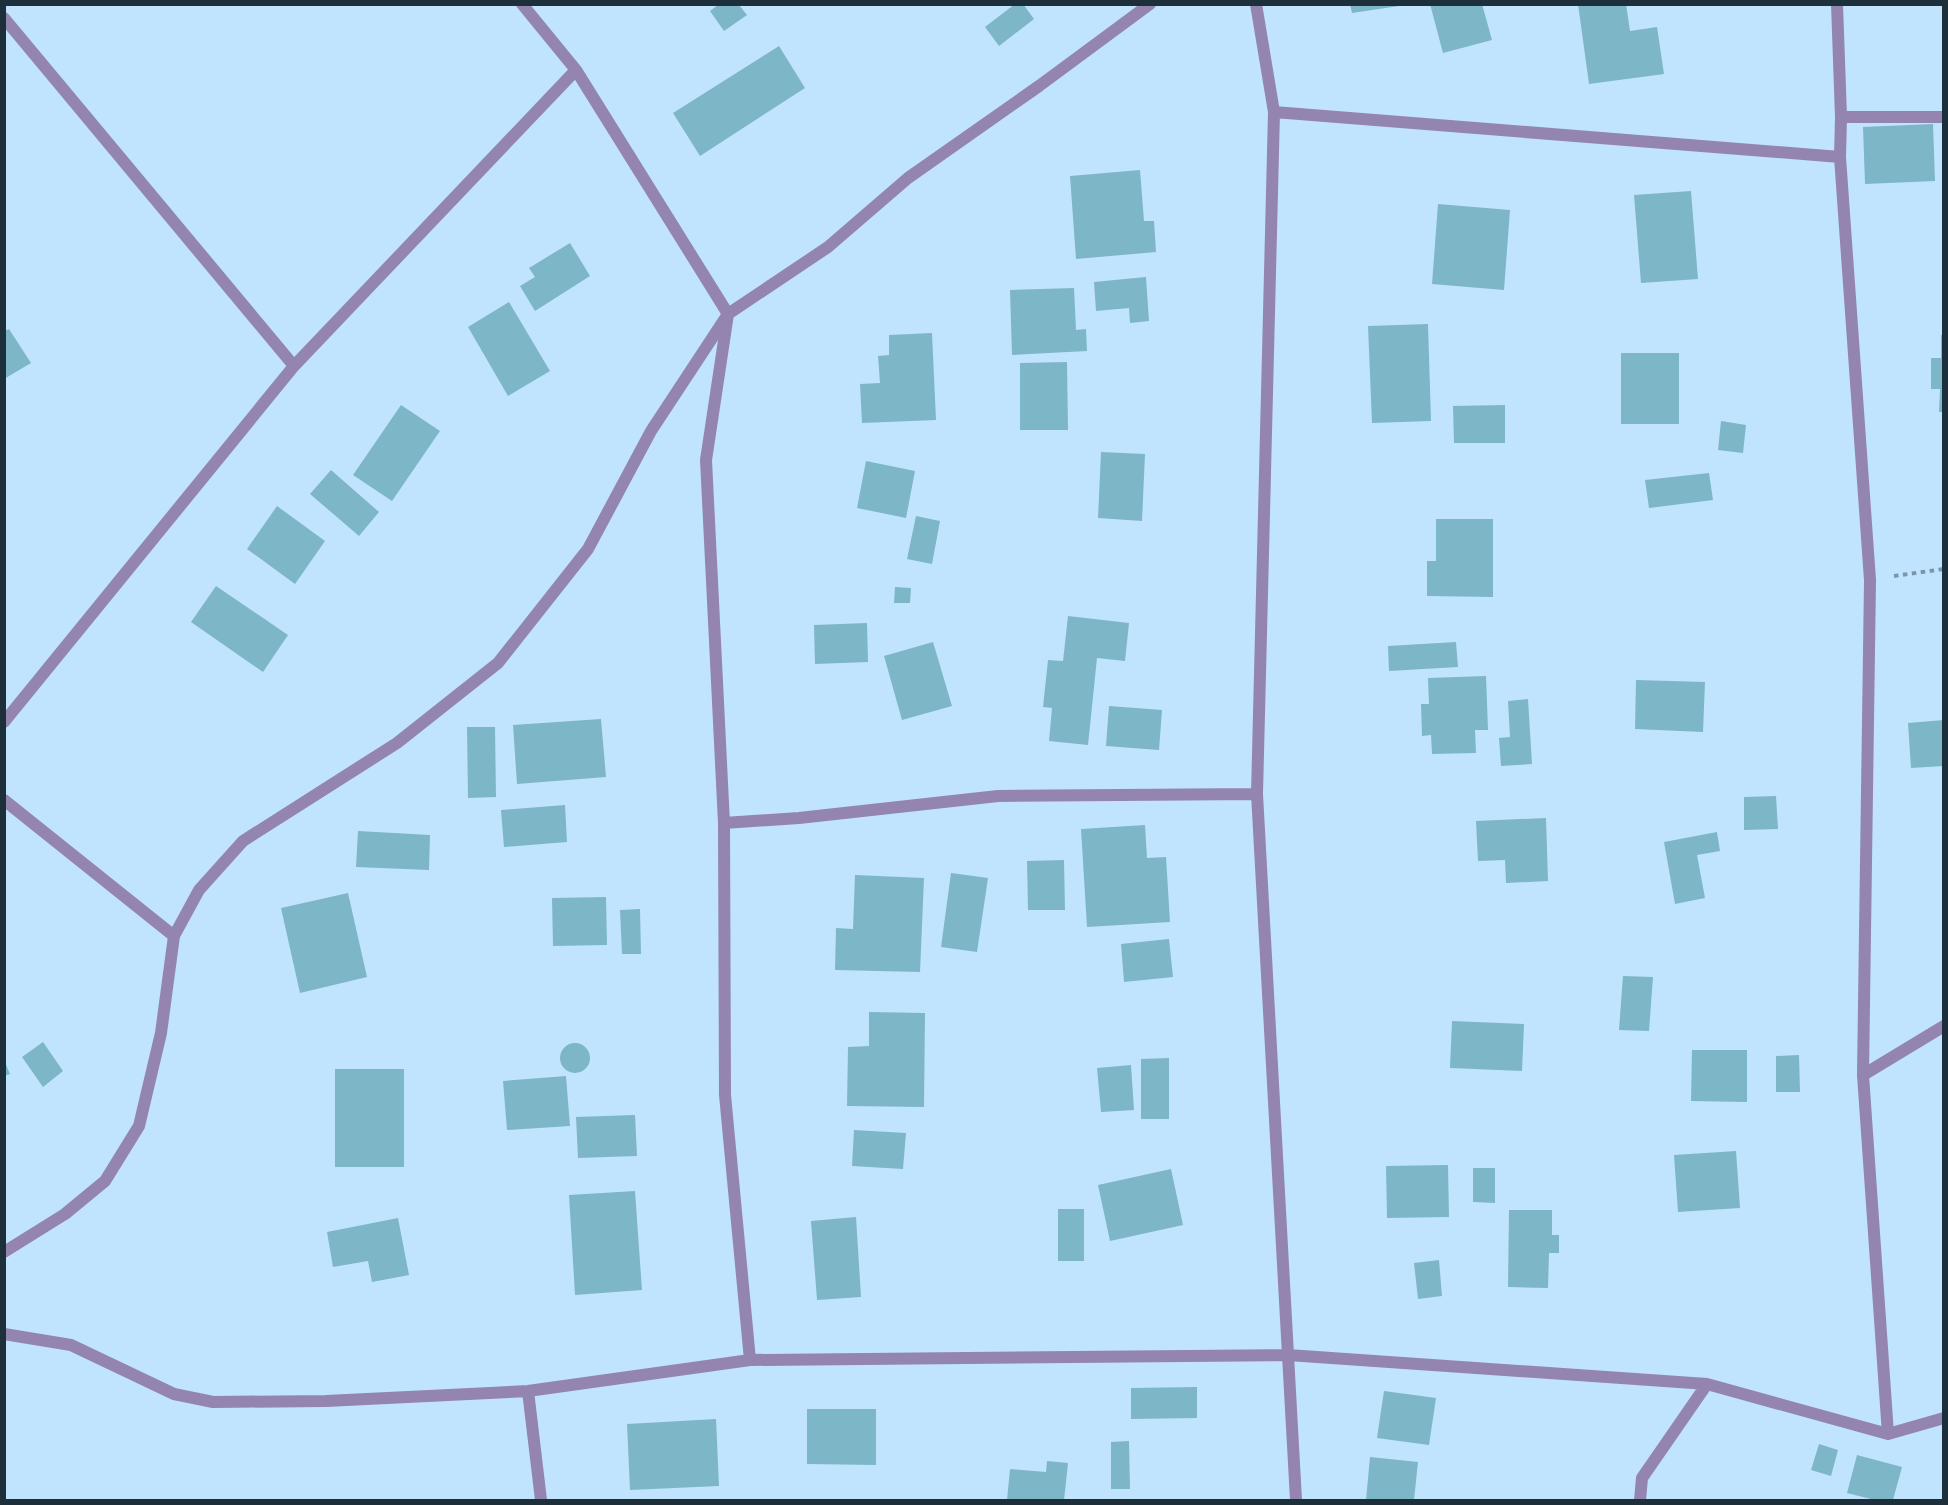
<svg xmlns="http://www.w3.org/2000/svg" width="1948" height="1505" font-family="Raleway,sans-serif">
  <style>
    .building { fill: #7db6c7 }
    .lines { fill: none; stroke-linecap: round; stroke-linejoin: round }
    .path { stroke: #7a96aa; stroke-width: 4; stroke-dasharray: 4.5 4.5; stroke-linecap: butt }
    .minor { stroke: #9385b0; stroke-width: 12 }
  </style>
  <rect width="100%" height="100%" fill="#c1e4fe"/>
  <path class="building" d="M1015 4H1023L1034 19 999 46 985 27Z
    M1350 4H1399V6L1352 13Z
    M1430 4H1482L1492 40 1443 53Z
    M1578 4H1626L1630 31 1657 27 1664 74 1589 84Z
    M718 5H739L747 15 724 31 710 11Z
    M779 46 805 88 700 156 673 113Z
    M1933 124 1935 181 1865 184 1863 127Z
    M1140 170 1144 221H1154L1156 252 1076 259 1070 176Z
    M1691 191 1698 279 1641 283 1634 195Z
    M1438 204 1510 210 1504 290 1432 284Z
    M570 243 590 276 535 311 520 286 535 277 529 268Z
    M1146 277 1149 321 1130 323 1129 308 1096 311 1094 282Z
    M1074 288 1076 330 1086 329 1087 351 1012 355 1010 290Z
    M509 302 550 371 508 396 468 327Z
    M1428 324 1431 421 1372 423 1368 326Z
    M9 329 31 363 4 379V331Z
    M932 333 936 420 862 423 860 384 880 383 878 356 889 355V335Z
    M1941 335H1944V412H1939L1940 389H1931V358H1941Z
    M1621 353H1679V424H1621Z
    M1067 362 1068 430H1020V363Z
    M401 405 440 431 392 501 353 475Z
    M1505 405V443H1454L1453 406Z
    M1721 421 1746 425 1743 453 1718 450Z
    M1101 452 1145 454 1142 521 1098 518Z
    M866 461 915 471 906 518 857 508Z
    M331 470 379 512 359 536 310 494Z
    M1709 473 1713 500 1649 508 1645 480Z
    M277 506 325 541 295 584 247 549Z
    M916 516 940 521 932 564 907 559Z
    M1436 519H1493V597L1427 596V561H1436Z
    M216 586 288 635 263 672 191 622Z
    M895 587 911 588 910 603H894Z
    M1068 616 1129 623 1125 661 1097 658 1088 745 1049 741 1052 708 1043 707 1048 660 1063 661Z
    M867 623 868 662 815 664 814 625Z
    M933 642 952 706 902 720 884 656Z
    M1456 642 1458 667 1389 671 1388 646Z
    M1486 676 1488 730H1475L1476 753 1432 754 1431 735 1422 736 1421 704H1429L1428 678Z
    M1636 680 1705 682 1703 732 1635 729Z
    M1528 699 1532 764 1501 766 1499 738 1510 737 1508 701Z
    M1109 706 1162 710 1159 750 1106 746Z
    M601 719 606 777 517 784 513 725Z
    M1944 720V766L1911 768 1908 723Z
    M467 727H495L496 797 468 798Z
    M1776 796 1778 829 1744 830V797Z
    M565 805 567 842 504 847 501 810Z
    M1546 818 1548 881 1506 883 1505 860 1478 861 1476 821Z
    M1145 825 1147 858 1166 857 1170 922 1087 927 1081 829Z
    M358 831 430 835 429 870 356 867Z
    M1717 832 1720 851 1697 855 1705 898 1675 904 1664 842Z
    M1064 860 1065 910H1028L1027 861Z
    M951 873 988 878 977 952 941 947Z
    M855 875 924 878 920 972 835 970 836 928 853 929Z
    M348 893 367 977 300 993 281 908Z
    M606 897 607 945 553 946 552 898Z
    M640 909 641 954H622L620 910Z
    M1169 939 1173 977 1124 982 1121 944Z
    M1623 976 1653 977 1649 1031 1619 1030Z
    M869 1012 925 1013 924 1107 847 1106 848 1047 869 1046Z
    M1452 1021 1524 1024 1522 1071 1450 1068Z
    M43 1042 63 1071 43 1087 22 1057Z
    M560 1058a15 15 0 1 1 30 0a15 15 0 1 1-30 0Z
    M1692 1050H1747V1102L1691 1101Z
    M1799 1055 1800 1092H1776V1056Z
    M1169 1058V1119H1141V1059Z
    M4 1060 10 1074 4 1076Z
    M1131 1065 1134 1110 1101 1112 1097 1068Z
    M335 1069H404V1167H335Z
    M566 1076 570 1126 507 1130 503 1081Z
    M635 1115 637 1156 578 1158 576 1117Z
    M854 1130 906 1133 903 1169 852 1166Z
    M1736 1151 1740 1208 1678 1212 1674 1155Z
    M1448 1165 1449 1217 1387 1218 1386 1166Z
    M1473 1168H1495V1203L1473 1202Z
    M1171 1169 1183 1225 1110 1241 1098 1185Z
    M635 1191 642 1290 575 1295 569 1195Z
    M1058 1209H1084V1261H1058Z
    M1509 1210H1552V1235H1559V1253H1549L1548 1288 1508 1287Z
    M856 1217 861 1297 817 1300 811 1221Z
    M398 1218 409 1275 372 1282 368 1261 333 1267 327 1232Z
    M1439 1260 1442 1296 1418 1299 1414 1263Z
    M1197 1387V1418L1131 1419V1388Z
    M1384 1391 1436 1398 1429 1445 1377 1438Z
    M807 1409H876V1465L807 1464Z
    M716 1419 719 1486 630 1490 627 1424Z
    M1129 1441 1130 1489H1111V1442Z
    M1819 1444 1838 1450 1831 1476 1811 1470Z
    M1857 1455 1902 1467 1893 1500H1875L1847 1493Z
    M1370 1457 1418 1462 1414 1500H1366Z
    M1047 1461 1068 1463 1064 1500H1007L1010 1469 1046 1472Z"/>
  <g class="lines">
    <path class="path" d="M1894 576 1944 569"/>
    <path class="minor" d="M522 4 576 70 728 314 706 460 724 823 725 1095 750 1360
      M1256 4 1274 112 1257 794 1296 1500
      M1837 4 1841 117 1840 157 1870 580 1863 1075 1888 1434
      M4 18 294 366
      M1274 112 1840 157
      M1841 117H1944
      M4 722 294 366 576 70
      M4 800 174 936
      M724 823 799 818 998 796 1257 794
      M1863 1075 1944 1026
      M4 1252 65 1214 105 1181 139 1126 161 1033 174 936 199 890 243 841 397 743 498 663 588 549 651 431 728 314 828 247 908 178 1039 86 1150 4
      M4 1334 71 1345 174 1394 213 1402 326 1401 528 1391 750 1360 1288 1355 1707 1384 1888 1434 1944 1418
      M528 1391 541 1500
      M1640 1500 1642 1478 1707 1384"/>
  </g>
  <rect width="1948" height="1505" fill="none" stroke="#1d2f3b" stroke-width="12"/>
</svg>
